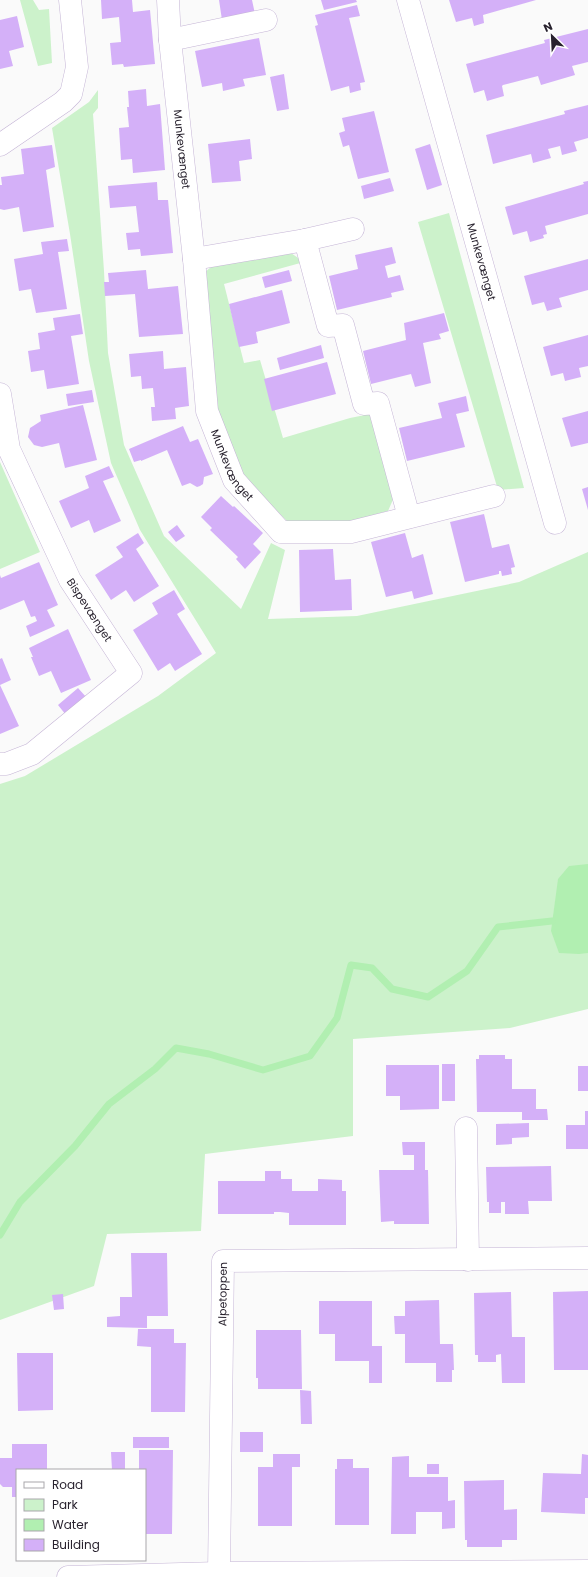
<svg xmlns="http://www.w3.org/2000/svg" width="588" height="1577" font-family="Poppins,sans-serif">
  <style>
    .green { fill: #ccf2cb }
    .water { fill: #b1efb1 }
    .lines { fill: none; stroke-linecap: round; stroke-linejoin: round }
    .stream { stroke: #b1efb1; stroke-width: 7 }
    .building { fill: #d4b0f8 }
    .street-casing { stroke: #c5b5d6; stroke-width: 23 }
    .street { stroke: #fff; stroke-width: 22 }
    .labels { text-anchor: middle; stroke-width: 3; stroke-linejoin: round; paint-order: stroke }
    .street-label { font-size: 11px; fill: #28222e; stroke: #fff }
  </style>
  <rect width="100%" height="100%" fill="#fafafa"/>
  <path class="green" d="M20 0H33L39 10 49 9 52 63 38 66Z
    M98 90V108L93 114 104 271 108 353 124 445 164 536 241 609 271 543 285 550 268 619 357 616 519 582 588 552V1009L510 1028 353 1039V1136L205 1154 201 1231 107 1234 94 1286 0 1320V784L25 776 158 696 216 653 140 530 111 463 89 361 70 234 52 128 89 102Z
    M449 213 524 488 498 490 418 222Z
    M288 251 304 262 224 284 244 363 260 360 283 438 350 418 375 413 395 495 388 511 352 521 290 524 242 477 217 412 204 273 211 267Z
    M0 462 40 552 0 569Z"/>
  <path class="water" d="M588 864V953L579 954 559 953 551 931 558 879 569 866Z"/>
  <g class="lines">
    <path class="stream" d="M0 1235 20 1202 75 1146 109 1104 155 1069 176 1048 209 1054 263 1070 310 1056 337 1018 351 965 372 968 392 989 428 997 467 971 498 927 552 921"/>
  </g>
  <path class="building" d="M101 0H132L133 12 150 10 155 64 124 67 123 64 112 65 110 43 121 42 119 17 102 19Z
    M219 0H252L255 14 222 20Z
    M321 0H356L357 2 324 10Z
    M449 0H536L483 15 484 23 474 26 472 18 456 22Z
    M357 5 360 16 349 18 365 82 360 83 361 90 350 93 349 86 331 91 315 26 318 25 315 15Z
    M17 16 24 47 9 51 13 66 0 69V20Z
    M588 29V62L572 66 575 75 541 85 538 76 503 85 502 86 504 96 487 101 484 90 474 93 466 64 545 43 544 40Z
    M259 38 266 75 243 79 245 86 223 91 222 83 202 87 195 51Z
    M284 74 289 109 277 111 270 77Z
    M146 89 147 106 160 104 165 170 133 173 132 159 121 160 119 128 129 127 127 107H129L128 91Z
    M588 105V138L574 142 577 151 562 155 560 146 548 149 551 158 533 163 531 154 493 164 486 135 565 114 564 111Z
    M374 111 389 172 358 179 349 145 343 147 339 133 345 131 342 118Z
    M250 139 252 159 239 161 241 181 212 183 208 144Z
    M430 144 442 185 427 190 415 149Z
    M52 145 55 167 46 170 54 227 23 232 19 207 4 210 0 209V185H2L1 177 24 174 21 149Z
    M390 178 394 191 364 199 361 186Z
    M588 181V214L545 226 547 234 543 235 544 238 530 242 527 231 513 235 505 207 584 184 583 182Z
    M157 182 158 200H168L173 253 141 256 140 249 128 250 126 233 139 232 136 206 110 208 108 186Z
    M67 239 69 251 58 252 67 309 36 313 31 289 19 291 14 259 43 254 41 242Z
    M392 247 396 263 385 266 388 278 400 275 404 290 391 293 392 297 337 310 329 276 358 269 355 255Z
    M588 259V290L559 298 562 307 547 311 544 302 532 305 524 276Z
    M146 270 148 289 178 286 183 334 139 337 135 294 105 296 104 282H109L108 273Z
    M289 270 292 281 265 288 262 277Z
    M282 290 290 323 256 332 258 343 239 347 229 304Z
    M444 313 449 331 439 334 441 339 423 343 431 383 415 387 411 374 371 384 363 351 406 340 404 323Z
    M80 314 83 334 71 336 79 384 47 389 44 370 31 372 28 351 40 349 38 333 55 330 53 318Z
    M588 335V366L579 368 581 377 565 381 563 373 551 376 543 347Z
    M321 345 324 358 280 370 277 358Z
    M163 351 164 369 186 367 189 406 175 408 176 419 152 421 151 407H155L153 388 142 389 141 376 131 377 129 354Z
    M327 362 336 394 272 411 264 379Z
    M92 390 94 402 68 406 66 394Z
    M466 396 469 411 456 414 465 447 407 461 399 428 442 418 438 403Z
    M83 405 97 460 65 468 59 443 42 447 34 445 28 437 30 428 41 421 40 415Z
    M588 411V443L571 447 562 418Z
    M183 426 190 442 198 439 213 474 204 477 203 484 200 486 197 487 190 483 182 486 167 450 141 461V460L134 462 129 449Z
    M109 466 114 477 103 481 121 521 94 533 89 520 71 528 59 501 89 488 85 476Z
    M588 487V510L582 489Z
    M221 496 233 507 234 506 263 533 253 544 261 552 245 569 236 559 238 557 210 530 212 528 201 517Z
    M484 514 492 548 509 544 515 567 511 568 512 574 502 576 501 571H499V574L465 582 450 522Z
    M177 525 185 536 176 542 168 532Z
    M138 533 144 543 136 549 159 586 134 602 126 590 111 600 95 575 123 557 116 547Z
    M405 533 412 558 423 554 433 594 414 599 412 591 386 597 371 542Z
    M333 549 335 580 351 579 352 610 300 612 299 550Z
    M39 562 58 605 47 610 55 626 30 637 26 626 37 621 35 616 31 617 24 600 0 610V575L1 578Z
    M174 590 185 609 177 614 202 654 175 671 170 663 158 671 133 630 158 614 152 603Z
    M68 629 91 680 61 693 51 671 39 676 31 657H33L29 648Z
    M2 658 11 680 0 685 19 726 0 734V659Z
    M78 688 87 698 66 715 58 705Z
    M479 1055H505V1059H512V1089H536V1109H547L548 1120H522V1112H477L476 1059H479Z
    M442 1064H455V1101H442Z
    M386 1065H439V1109L400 1110V1096H386Z
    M578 1066H588V1091H578Z
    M585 1111H588V1149H566V1125H585Z
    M529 1123V1137L512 1138V1144L496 1145V1124Z
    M402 1142H425V1170H428L429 1224H394V1221L381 1222 379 1170H414V1155H403Z
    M551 1166 552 1201H528L529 1214H505V1202H501V1213H489V1202H487L486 1167Z
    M265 1171H281V1179H292V1191H318V1179L342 1180V1191H346V1225H289V1213L280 1212H274V1214H218V1181H265Z
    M131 1253H167L168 1316H147V1328L107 1327V1317L120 1316V1297H132Z
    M588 1291V1370H554L553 1292Z
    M511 1292 512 1337H525V1383H502L501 1354 496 1355V1362H478V1355H475L474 1293Z
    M63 1294 64 1309 54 1310 52 1295Z
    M439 1300 440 1344H453L454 1370H452V1382H436V1363H405V1334H395L394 1316H405V1301Z
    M319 1301H372V1346H382V1383H369V1361H335V1334H319Z
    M138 1329H174V1343H186L185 1412H151V1347L137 1346Z
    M256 1330H301L302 1389H258V1378H256Z
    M17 1353H53V1410L18 1411Z
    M300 1390 311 1391 312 1424H301Z
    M240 1432H263V1452H240Z
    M133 1437H169V1448H133Z
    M12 1444H47V1470H17V1497H12V1487H3L0 1484V1458H12Z
    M139 1450H173L172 1534H145V1470H139Z
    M111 1452H125V1470H112Z
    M273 1454H300V1467H292V1526H258V1467H273Z
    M582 1454 588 1455V1498H585V1514L541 1512 543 1473 581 1474Z
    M409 1456V1477H448V1501L455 1500V1528L442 1529V1512H416V1534H391L392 1457Z
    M337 1459H353V1468H369V1525H335V1469H337Z
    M427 1464H439V1474H427Z
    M504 1480V1510L517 1509V1540H502V1547H467V1540H465L464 1481Z"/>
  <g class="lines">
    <g class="street-casing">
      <g id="street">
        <path id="s1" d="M168 0 170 40 194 259 207 411 234 480 281 532H351L494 496"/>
        <path id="s2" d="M408 0 555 523"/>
        <path d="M170 40 266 20"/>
        <path d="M0 145 63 102 71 94 77 67 70 0"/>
        <path d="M305 240 353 229"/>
        <path d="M194 259 305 240 328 326 343 325 364 404 378 403 409 517"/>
        <path id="s3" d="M0 394 9 449 70 580 131 673 32 754 6 764H0"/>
        <path d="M466 1128 468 1260"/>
        <path id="s4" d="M219 1573 223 1261 588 1258"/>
        <path d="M68 1577 219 1573 588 1571"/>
      </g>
    </g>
    <use href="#street" class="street"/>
  </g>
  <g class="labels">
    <g class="street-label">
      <text dy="4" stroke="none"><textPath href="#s1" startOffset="150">Munkevænget</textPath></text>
      <text dy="4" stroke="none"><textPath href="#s2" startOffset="272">Munkevænget</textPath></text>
      <text dy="4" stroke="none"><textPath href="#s1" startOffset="473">Munkevænget</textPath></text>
      <text dy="4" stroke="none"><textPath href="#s3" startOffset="236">Bispevænget</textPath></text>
      <text dy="4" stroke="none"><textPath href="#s4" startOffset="279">Alpetoppen</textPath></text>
    </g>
  </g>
  <rect x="16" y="1469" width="130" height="92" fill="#ffffff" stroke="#a9a7ab"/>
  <rect x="24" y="1482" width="20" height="6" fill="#ffffff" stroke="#a9a7ab"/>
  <text x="52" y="1489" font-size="12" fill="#28222e">Road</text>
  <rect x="24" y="1499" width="20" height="12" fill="#ccf2cb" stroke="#a9a7ab"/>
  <text x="52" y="1509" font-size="12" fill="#28222e">Park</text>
  <rect x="24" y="1519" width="20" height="12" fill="#b1efb1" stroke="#a9a7ab"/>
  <text x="52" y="1529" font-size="12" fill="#28222e">Water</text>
  <rect x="24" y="1539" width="20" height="12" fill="#d4b0f8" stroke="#a9a7ab"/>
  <text x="52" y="1549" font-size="12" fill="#28222e">Building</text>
  <g transform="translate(552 36) rotate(336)" stroke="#ffffff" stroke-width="3" paint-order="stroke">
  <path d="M0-3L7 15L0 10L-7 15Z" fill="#28222e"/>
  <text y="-6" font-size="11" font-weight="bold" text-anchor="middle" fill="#28222e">N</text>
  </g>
</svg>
